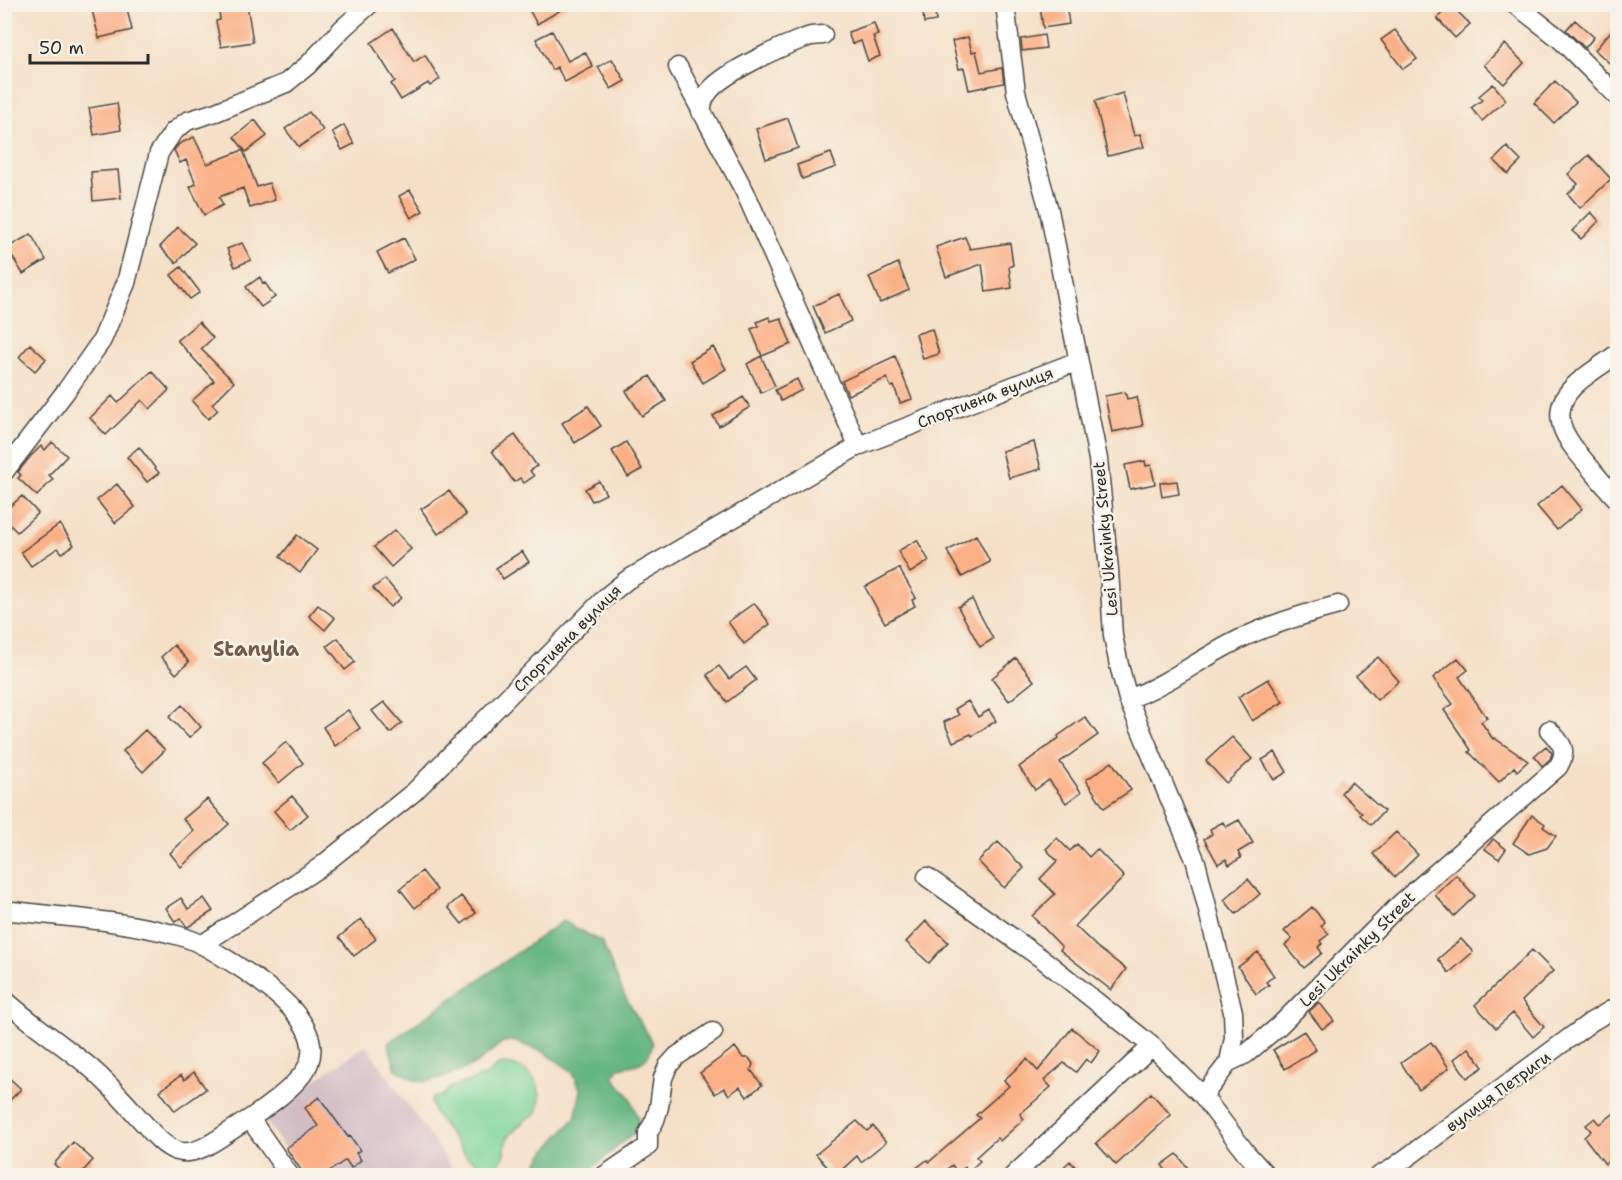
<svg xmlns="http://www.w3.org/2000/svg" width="1622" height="1180" font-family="'Shantell Sans',sans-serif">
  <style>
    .industrial { fill: #d2bdc5 }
    .green { fill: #7dd59a; stroke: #548062; stroke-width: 1.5 }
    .forest { fill: #66b682; stroke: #487056; stroke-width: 1.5 }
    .building { fill: #fbb086 }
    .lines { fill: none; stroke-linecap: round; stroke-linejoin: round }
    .minor-casing { stroke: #494642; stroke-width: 21 }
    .minor { stroke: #fff; stroke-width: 18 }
    .labels { text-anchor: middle; stroke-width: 5; stroke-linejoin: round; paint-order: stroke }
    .street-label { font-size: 16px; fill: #2b2b2b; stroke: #f7f3e8 }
    .quarter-label { font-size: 20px; font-weight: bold; fill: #745a4b; stroke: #f7f3e8 }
  </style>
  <rect width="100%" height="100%" fill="#f7f3e8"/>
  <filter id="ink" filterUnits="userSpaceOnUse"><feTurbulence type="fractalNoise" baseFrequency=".0167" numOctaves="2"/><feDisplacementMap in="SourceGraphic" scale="12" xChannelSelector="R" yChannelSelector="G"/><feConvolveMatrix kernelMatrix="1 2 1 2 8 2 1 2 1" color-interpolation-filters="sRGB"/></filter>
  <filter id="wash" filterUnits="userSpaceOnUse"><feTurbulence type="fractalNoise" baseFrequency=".008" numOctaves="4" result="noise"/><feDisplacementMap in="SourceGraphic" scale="24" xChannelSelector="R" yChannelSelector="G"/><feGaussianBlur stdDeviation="1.35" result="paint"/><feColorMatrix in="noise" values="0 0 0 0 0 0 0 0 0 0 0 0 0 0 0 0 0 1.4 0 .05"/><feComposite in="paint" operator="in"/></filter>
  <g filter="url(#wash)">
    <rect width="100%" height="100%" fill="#f5e0c7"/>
    <path class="industrial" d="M366 1045 457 1175H304L263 1117Z"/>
    <path class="green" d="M503 1064C531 1066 546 1086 537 1113L526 1119 507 1138 505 1146V1154L499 1165 483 1166 467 1157 434 1112 431 1103 432 1098 442 1096 450 1088 485 1076 497 1066Z"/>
    <path class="forest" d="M563 921 602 942 624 995 653 1044C647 1065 639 1064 619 1068L613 1077 630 1097 641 1126 595 1166 580 1175H530L543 1154 575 1118 581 1091 573 1072 544 1052 513 1041 503 1042 477 1063 456 1073 425 1082 415 1080 396 1069 388 1043Z"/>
    <g id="blocks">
      <path class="building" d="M117 4H126L132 30 99 38 92 10Z
        M218 4H247L253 42 221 47 216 21 220 20Z
        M526 4H571L537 24Z
        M922 4H934L936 21 924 23Z
        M1050 4H1066L1069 24 1043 28 1040 6Z
        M1451 5 1470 24 1455 38 1437 18Z
        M1575 20 1594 37 1585 48 1566 30Z
        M874 23 878 35 873 36 880 56 868 61 861 41 852 44 848 32Z
        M1617 24V70L1595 50Z
        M393 28 414 62 425 55 440 79 430 86 428 83 401 100 391 84 395 81 371 43Z
        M1395 30 1417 59 1403 69 1381 40Z
        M552 31 568 61 585 52 593 67 565 82 557 67 552 70 536 39Z
        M1044 35 1046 48 1022 51 1021 39Z
        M968 37 972 52 976 51 981 72 1002 68 1004 83 969 90 964 68 959 69 952 41Z
        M1505 44 1524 63 1504 84 1484 65Z
        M612 59 625 81 611 89 598 67Z
        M1555 81 1576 102 1554 123 1534 103Z
        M1493 84 1506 100 1482 121 1471 108 1482 100 1479 96Z
        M1123 93 1134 136 1140 134 1144 147 1108 156 1095 101Z
        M117 103 121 130 94 135 89 108Z
        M309 112 323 130 299 147 285 129Z
        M788 118 798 148 766 159 756 129Z
        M255 120 267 136 246 152 234 137Z
        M344 125 354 144 342 150 332 132Z
        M194 137 207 164 243 150 257 187 269 183 275 200 250 208 243 188 219 197 223 205 204 215 190 187 196 184 186 160 180 163 174 150 179 144Z
        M1507 147 1521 161 1508 174 1494 160Z
        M831 153 836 167 802 179 797 165Z
        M1589 155 1611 179 1580 208 1568 194 1578 184 1568 174Z
        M118 170 121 198 93 201 91 172Z
        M410 190 423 211 411 218 399 196Z
        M1591 212 1599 221 1581 239 1572 231Z
        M178 227 195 243 176 263 160 247Z
        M31 234 46 260 23 274 7 248Z
        M965 237 970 249 1010 243 1013 265 1009 267 1012 288 986 292 982 264 946 277 936 247Z
        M404 238 415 259 388 273 377 252Z
        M242 243 251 260 235 267 227 249Z
        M898 263 909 290 880 303 869 277Z
        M181 267 200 292 190 299 171 275Z
        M260 277 263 284 265 283 275 297 261 307 246 287Z
        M839 294 851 321 825 333 813 306Z
        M769 317 771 321 781 318 791 344 762 356 751 329 759 326 757 322Z
        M199 322 213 338 201 349 234 382 212 404 218 410 208 419 192 401 214 381 177 340Z
        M932 329 939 354 923 359 916 334Z
        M30 344 46 359 35 371 19 357Z
        M713 347 726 369 703 383 690 361Z
        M761 356 775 386 761 393 747 364Z
        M895 356 912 399 900 403 894 386 891 387 887 378 848 395 842 381Z
        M152 371 169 390 150 409 142 400 106 435 90 418 112 396 118 403Z
        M650 376 666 401 642 416 626 391Z
        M797 379 802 390 781 401 775 390Z
        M1125 392 1127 399 1137 397 1143 426 1112 432 1105 396Z
        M743 397 750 407 719 426 713 416Z
        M588 406 601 426 575 443 562 423Z
        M515 435 537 466 530 471 534 476 524 483 520 478 514 482 492 451Z
        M52 442 67 456 49 475 53 479 37 496 18 478 21 475 18 472 30 457 41 446 45 450Z
        M626 442 642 469 628 477 612 451Z
        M1034 442 1041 469 1009 478 1002 451Z
        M139 447 159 473 147 482 127 457Z
        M1145 461 1146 466 1151 465 1155 484 1130 489 1125 465Z
        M599 481 606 494 592 501 585 489Z
        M1177 481 1179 494 1162 497 1160 483Z
        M117 484 135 507 115 523 97 500Z
        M1562 485 1582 509 1557 530 1537 506Z
        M449 491 466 515 438 534 421 509Z
        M22 496 38 513 17 532 4 519V512Z
        M60 524 74 545 62 553 58 548 31 566 21 552Z
        M395 530 411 549 391 567 374 547Z
        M297 535 317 550 300 573 280 557Z
        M976 535 990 562 962 577 947 551Z
        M917 540 929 561 910 573 898 551Z
        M522 551 529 562 503 579 496 568Z
        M899 568 916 598 912 600 915 606 885 623 865 587Z
        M385 579 401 598 390 607 373 588Z
        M972 599 993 639 980 647 958 607Z
        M754 603 770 624 744 644 728 622Z
        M318 605 335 618 325 630 309 616Z
        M338 638 355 662 345 670 327 646Z
        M174 645 189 662 176 674 161 657Z
        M1378 657 1399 681 1377 700 1356 676Z
        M1016 658 1034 681 1009 701 992 678Z
        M1458 658 1468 670 1459 677 1487 718 1481 722 1493 739 1494 738 1528 761 1517 771 1514 767 1499 782 1469 752 1471 750 1444 710 1453 704 1433 678Z
        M719 666 729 679 746 667 756 680 727 702 707 675Z
        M1268 679 1283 702 1252 721 1238 697Z
        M968 701 978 717 989 710 996 721 972 736 971 734 953 742 944 722 959 715 955 709Z
        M384 702 402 723 390 733 372 711Z
        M182 705 201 727 189 738 169 717Z
        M348 710 360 728 335 746 323 727Z
        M1085 717 1098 735 1060 762 1081 792 1066 803 1049 780 1035 790 1019 767 1059 738 1058 736Z
        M145 730 165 750 143 772 123 751Z
        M1232 737 1252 759 1226 783 1206 761Z
        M286 742 303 763 279 783 262 763Z
        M1546 746 1552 753 1550 759 1542 766 1534 756Z
        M1275 752 1287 772 1274 780 1262 760Z
        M1112 762 1131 790 1104 808 1086 780Z
        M1351 782 1384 811 1371 825 1360 815 1362 813 1341 793Z
        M292 796 308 815 290 830 274 811Z
        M207 799 229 824 181 867 170 853 194 831 183 819Z
        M1532 815 1545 824 1543 827 1556 836 1547 848 1529 854 1513 843Z
        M1239 820 1253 843 1238 852 1241 858 1229 865 1226 859 1218 864 1204 839 1212 834 1210 829 1223 822 1226 827Z
        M1396 832 1418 855 1395 877 1373 854Z
        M1057 838 1070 851 1077 844 1089 857 1097 849 1124 877 1075 926 1097 947 1126 969 1111 990 1060 950 1062 947 1032 916 1055 894 1040 879 1057 861 1046 849Z
        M1493 839 1506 849 1499 859 1485 849Z
        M998 842 1024 868 1004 888 978 861Z
        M422 871 437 890 415 908 400 889Z
        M1456 875 1475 896 1454 916 1435 895Z
        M1248 879 1260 894 1236 914 1224 900Z
        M461 896 476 913 462 924 448 907Z
        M181 898 188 909 204 898 213 911 188 927 186 926 181 918 175 922 166 908Z
        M1312 907 1325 922 1321 926 1329 934 1320 941 1322 944 1318 947 1322 953 1304 968 1285 945 1292 939 1284 931Z
        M361 919 376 939 354 956 339 937Z
        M926 921 948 942 929 963 906 942Z
        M1461 939 1473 952 1449 973 1438 959Z
        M1532 950 1553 971 1522 1001 1544 1027 1533 1037 1513 1013 1496 1028 1475 1005Z
        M1258 952 1274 976 1266 982 1269 985 1256 994 1238 967Z
        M1319 1002 1334 1021 1322 1029 1309 1012Z
        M1072 1028 1100 1051 1091 1063 1086 1059 1076 1072 1064 1063 1044 1080 1051 1087 1020 1114 1024 1119 1000 1141 997 1138 976 1157 980 1161 969 1171 965 1167 958 1173 952 1165 939 1176H906L927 1160 929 1162 980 1118 976 1115 1009 1086 1004 1080 1027 1059 1038 1071Z
        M1304 1031 1316 1050 1285 1069 1273 1050Z
        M1431 1042 1449 1068 1419 1090 1401 1063Z
        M735 1047 743 1058H749L753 1064 751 1070 762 1085 747 1097 740 1087 729 1095 724 1088 715 1094 700 1073Z
        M1469 1048 1483 1067 1467 1078 1454 1059Z
        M194 1072 206 1089 175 1111 160 1091 181 1075 184 1080Z
        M4 1073 21 1089 4 1106Z
        M1151 1093 1171 1115 1116 1165 1096 1143Z
        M319 1097 348 1137 350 1136 360 1150 356 1153 361 1160 351 1168 346 1160 322 1176H305L286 1148 318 1126 305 1108Z
        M1617 1111V1154L1605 1164 1584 1137 1591 1131 1586 1125 1595 1118 1600 1124Z
        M857 1121 867 1131 873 1126 886 1142 861 1162 857 1156 835 1176 816 1154Z
        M73 1142 93 1160 79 1176H66L54 1164Z
        M1177 1154 1194 1176H1170L1162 1165Z
        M1070 1161 1083 1176H1054Z"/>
    </g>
  </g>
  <g filter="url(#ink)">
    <use href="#blocks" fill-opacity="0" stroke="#494642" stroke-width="1.5"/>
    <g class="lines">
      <g class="minor-casing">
        <path id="minor" d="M1005 4 1016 92 1049 210 1098 459 1109 570 1113 636 1119 665 1128 699 1196 862 1233 1012 1234 1038 1229 1062 1203 1096
          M1515 4 1560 39 1618 97
          M678 67 745 192 858 446
          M701 112C702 105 703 99 707 94 720 74 778 48 802 39L811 36 823 35
          M1618 353C1603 365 1586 374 1573 387 1546 415 1567 441 1587 464 1597 476 1607 489 1618 500
          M4 472 66 391 102 340 126 283 159 153 173 132 187 121 216 112 286 83 308 65 343 28 370 4
          M1128 699C1167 685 1201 658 1238 640 1270 624 1304 614 1338 605
          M927 877 1045 961 1152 1046 1203 1096 1247 1154 1267 1176
          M4 910C62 917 123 920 180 936 201 942 218 954 236 965 264 983 324 1023 309 1063 301 1085 255 1116 235 1128 219 1138 197 1157 177 1151 162 1146 151 1131 140 1119 123 1100 106 1080 86 1064 59 1042 30 1023 4 999
          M203 944 320 867 414 792 606 597 627 580 858 446 1078 361
          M1229 1062 1246 1054 1280 1025 1400 904 1558 767C1569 749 1561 743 1549 730
          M250 1119 290 1176
          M604 1176 648 1146V1133L655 1120 659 1107 663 1078 668 1066 677 1056 713 1032
          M1013 1176 1152 1046
          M1379 1176 1390 1170 1591 1022 1618 1006"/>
      </g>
      <use href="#minor" class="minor"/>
    </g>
  </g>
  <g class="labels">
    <g class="street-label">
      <text transform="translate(985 397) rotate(-21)" y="6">Спортивна вулиця</text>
      <text transform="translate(1105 539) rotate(-95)" y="6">Lesi Ukrainky Street</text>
      <text transform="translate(567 638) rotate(-45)" y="6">Спортивна вулиця</text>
      <text transform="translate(1357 949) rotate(-45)" y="6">Lesi Ukrainky Street</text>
      <text transform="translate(1498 1091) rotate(-36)" y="6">вулиця Петриги</text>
    </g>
    <g class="quarter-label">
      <text x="256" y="656">Stanylia</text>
    </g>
  </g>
  <rect width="1622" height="1180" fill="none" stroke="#f7f3e8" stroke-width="24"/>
  <path d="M30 54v9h118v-9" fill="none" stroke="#2b2b2b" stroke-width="3"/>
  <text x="39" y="54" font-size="18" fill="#2b2b2b" stroke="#f7f3e8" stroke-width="4.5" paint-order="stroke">50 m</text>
</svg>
